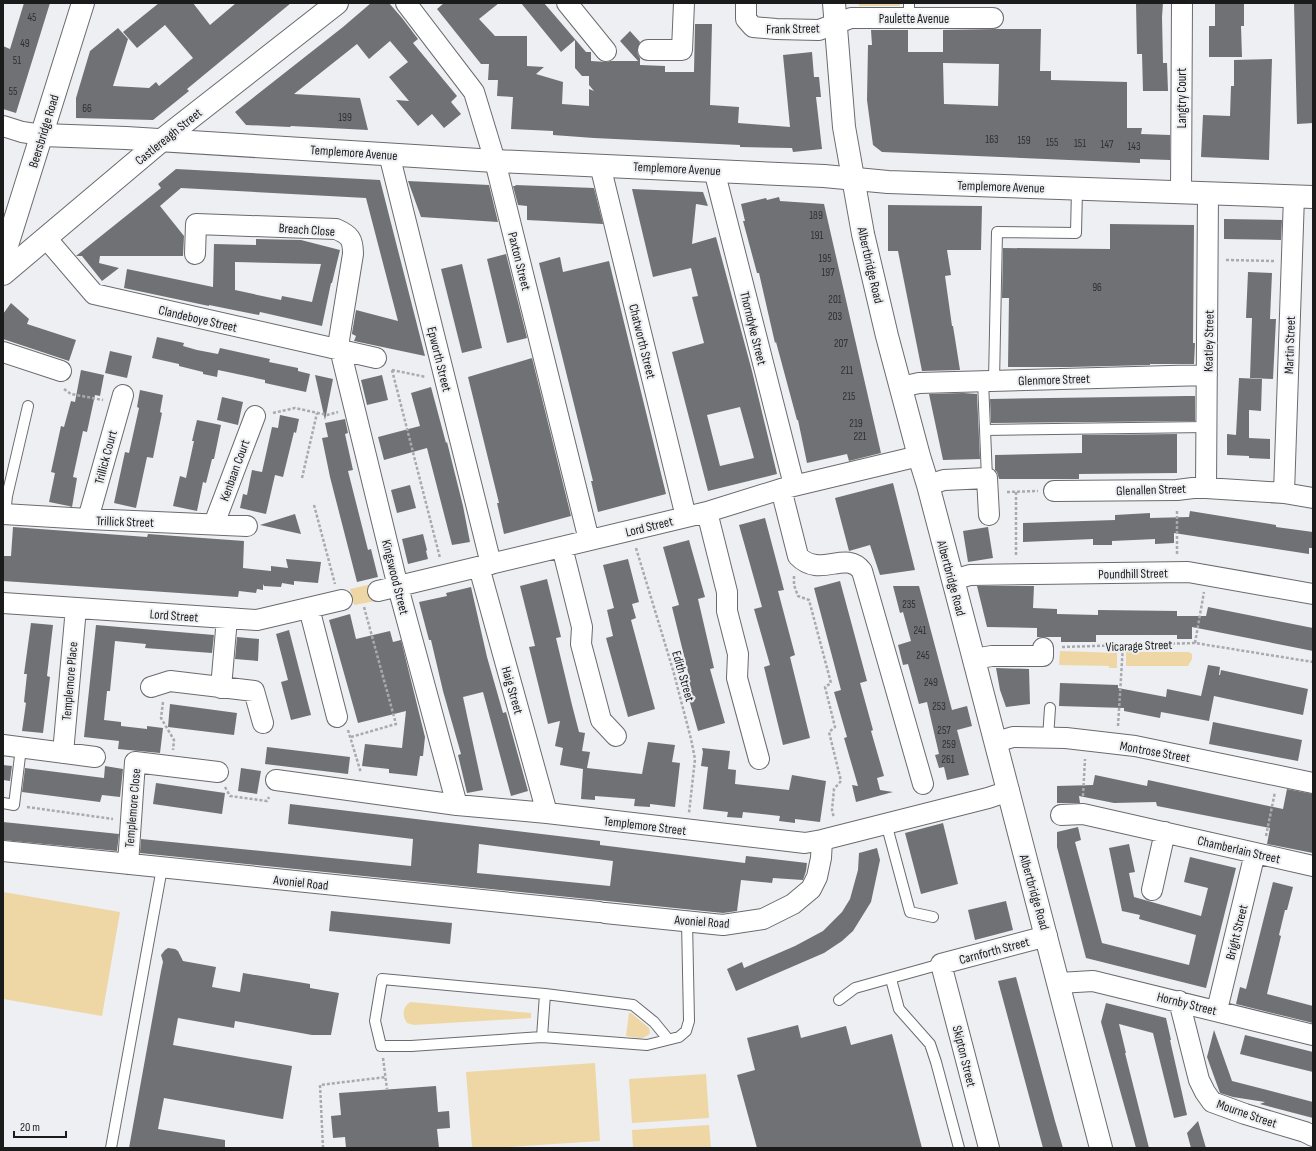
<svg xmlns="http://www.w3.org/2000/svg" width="1316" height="1151" font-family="'Sofia Sans Condensed',sans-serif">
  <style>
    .green { fill: #eed7a4 }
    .building { fill: #707174; fill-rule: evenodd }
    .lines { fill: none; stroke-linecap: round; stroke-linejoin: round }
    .service-casing { stroke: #6a6b6e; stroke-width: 12 }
    .minor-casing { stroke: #6a6b6e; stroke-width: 22 }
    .tertiary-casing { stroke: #6a6b6e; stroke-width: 24 }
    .secondary-casing { stroke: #6a6b6e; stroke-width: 24 }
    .primary-casing { stroke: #6a6b6e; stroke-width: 24 }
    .path { stroke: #a9aaad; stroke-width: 2.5; stroke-dasharray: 3 2; stroke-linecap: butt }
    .service { stroke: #fff; stroke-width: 10 }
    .minor { stroke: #fff; stroke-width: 20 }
    .tertiary { stroke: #fff; stroke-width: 22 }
    .secondary { stroke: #fff; stroke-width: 22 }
    .primary { stroke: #fff; stroke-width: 22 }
    .labels { text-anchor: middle; stroke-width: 4; stroke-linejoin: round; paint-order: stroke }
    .number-label { font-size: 11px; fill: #303032 }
    .street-label { font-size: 13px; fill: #1b1b1c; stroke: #edeff2 }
  </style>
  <rect width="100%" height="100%" fill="#edeff2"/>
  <path class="green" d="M859 3H902L899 6H859Z
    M372 584 376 601 354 605 350 589Z
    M1060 651 1117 653V668H1109V666L1059 665Z
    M1126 652H1189L1192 654V659L1188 666H1126Z
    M3 892 120 912 102 1016 3 999Z
    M410 1002 531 1013V1018L414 1025 407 1023C402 1015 402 1008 410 1002Z
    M629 1013H631L649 1028 650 1033C644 1041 635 1037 626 1036Z
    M595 1063 600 1141 493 1148H472L466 1072Z
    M706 1074 709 1118 632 1123 629 1079Z
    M709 1125 711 1148H633L632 1130Z"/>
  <path class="building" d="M24 3H50L16 113 3 109V46L10 49Z
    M159 3H193L210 25 236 3H291L187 89 189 91 153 120 76 118V98L90 51 118 28 128 39 113 86 149 88 156 82 159 86 193 58 165 25 137 48 123 32Z
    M371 3H389L402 18 418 39 413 43 457 96 451 102 461 114 444 128 432 114 418 126 396 100 409 101 389 77 408 62 390 41 369 59 357 44 294 94 360 98 368 130 291 126 290 127 246 125 235 112 343 27Z
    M444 3H499L479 19 495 36H527V66L544 67 536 74 563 82 562 104 589 106V89L594 91 589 85V76H582L575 68V40L561 52 521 3H544L586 52H591V61L607 62 610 61H638L620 41 630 31 640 42 637 50 638 55 640 58V65L665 66V72H694L695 24H712L710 105 739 107 738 123 790 127 783 55 812 52 814 77H819L821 97H816L822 149 793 152 792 148 740 147V145L594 138 553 135V131L511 129 513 97 497 96 498 80H488L489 64H481L437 9Z
    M1136 3H1163L1162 17 1163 63H1167L1168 91H1143L1142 54H1137Z
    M1215 3H1244V26H1241L1242 57H1209V26H1215Z
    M1294 3H1313V123L1297 124Z
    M996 29H1041L1040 71H1051V80L1127 82V128H1142L1141 134 1170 135V160L1140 159V163L882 152 873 145 867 100 868 45H872L871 30H908V52H943V30ZM943 63 999 64 998 106 944 104Z
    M1272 59 1269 160 1201 157 1203 115 1230 116 1231 86H1234V60Z
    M176 169 380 180 425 356 354 341 356 336 352 334V333L356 310 398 321 366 198 181 188 160 206 184 236 183 256H100L99 263 119 268 102 281 82 256H76L161 188 158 184Z
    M408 181 489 185 498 222 421 217Z
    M515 185 594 188 603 224 527 220V206L518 205 513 186H516Z
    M632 189 703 192 708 206 696 204 692 244 716 237 752 371 777 474 708 491 672 352 704 343 692 297 698 296 691 268 653 277ZM740 407 754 458 720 466 707 415Z
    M779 197 780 201 824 204 881 453 849 461 847 454 807 463 798 420H797L776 342 775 343 759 273H757L743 221H745L741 204 766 198 767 200Z
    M888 205 982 206 981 250H947L951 275 945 276 952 326H953L960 370 922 371 898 251H888Z
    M1224 219 1282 220 1281 240 1224 239Z
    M1110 224 1194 225 1193 343H1195L1194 364H1150V365L1070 367H1008L1009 298H1002L1003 248 1110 249Z
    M256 239 301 240 340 250 332 283H331L322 326 260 312 259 315 209 305V306L124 288 127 269 213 287 214 244 256 245ZM235 262 321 264 312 302 282 296 281 300 235 290Z
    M506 254 527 338 507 343 487 259Z
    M560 257 563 272 609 261 666 494 598 512 591 481H593L539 263Z
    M462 264 482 348 462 353 441 269Z
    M1248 272 1272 273 1270 319H1276L1273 379 1250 378 1252 318H1246Z
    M11 303 29 319 27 324 76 340 69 361 3 339V314Z
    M157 337 184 343 183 346 197 350 218 354 220 348 270 359 269 362 298 368V371L310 374 306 392 265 383V380L218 370 217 377 203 374V372L179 366V364L152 358Z
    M110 351 132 356 127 378 105 373Z
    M532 358 571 516 504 534 497 503H499L468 377Z
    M81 370 104 375 100 396 95 395 87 432 83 431 73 477 77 478 72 507 69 506 49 502 55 473 51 472 61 426 64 427 71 401 75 402Z
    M315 375 333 379 325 420Z
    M382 375 388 400 367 405 361 380Z
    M1239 378 1262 379 1261 411 1249 410V438L1270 439V459L1249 458V456L1227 455V434L1236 435Z
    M431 387 446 443 447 442 463 506 470 542 452 545 427 448 384 460 378 437 420 426 411 393Z
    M140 390 163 395 160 412 162 413 153 458 147 457 136 508 114 503 125 452 129 453 139 408 137 407Z
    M963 393 977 394 980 459 943 460 929 394Z
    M1187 396H1195V421L991 423 990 399Z
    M222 397 243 402 238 425 217 420Z
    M280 415 299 419 296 433 294 432 283 477 275 475 266 514 240 508 243 494 247 495 252 470 262 472 272 427 278 428Z
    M345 419 348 433 345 434 353 470 348 471 368 550 371 549 378 577 357 582 330 477 322 438 328 437 325 423Z
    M197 420 221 425 214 459H212L206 483 203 482 197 511 173 506 180 476 186 478 194 441H192Z
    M1177 434V473L1079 474V479H999L997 472 995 470V455L1082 453V435Z
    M893 483 915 570 880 575 870 545 849 551 835 498Z
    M410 485 416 508 397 513 391 490Z
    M1190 511 1276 525V527L1313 532V548H1309V554L1174 533V543L1155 544V539L1112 541V545H1093V539L1023 542V523L1115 520V515L1150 513V518L1189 517Z
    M295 514 301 534 260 525Z
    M765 518 784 590 778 591 795 655 790 657 810 738 783 745 764 667 770 665 754 609 762 607 739 525Z
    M13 527 147 537 148 534 244 541 243 568 271 571V566L288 568 286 559 321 562 318 583 294 581V585L282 583 281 587 264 586 263 584V590L257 589 256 593 239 591 238 597 3 581V556H11Z
    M988 527 993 558 968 562 963 531Z
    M423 534 427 550 426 551 428 559 408 564 402 539Z
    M689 540 705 597 698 599 714 668 710 669 725 723 698 731 683 678 689 676 672 607 679 605 663 547Z
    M628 559 639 602 632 604 636 618 631 620 655 709 628 717 606 638 613 636 607 610 614 608 603 565Z
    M547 579 561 637 556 638 572 705 579 732 585 733 582 751 590 752 587 768 642 774 648 742 675 745 672 762 680 763 675 807 650 804V807L634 806 635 799 595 796V800L581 799 583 769 560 765 563 748 555 746 560 721 548 724 529 647 535 646 520 586Z
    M840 581 867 681 860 683 873 730 871 731 884 776 877 778 880 790 893 792 856 802 852 785 858 786 844 738 847 737 834 692 841 690 814 588Z
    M893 586H919L952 710 967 706 972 726 957 730 969 775 947 780 944 767 939 768 935 755 939 754 927 702 919 704 908 664 903 665 898 645 911 641 903 612 900 613Z
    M977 586H1034L1033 608 1057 609V614L1098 615V610L1177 611V616H1206L1208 607 1313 628V651L1192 627V639H1177V635H1096V642H1061V637H1037V628L987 627Z
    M471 587 487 657 503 713 506 712 528 791 511 796 483 692 463 697 483 790 467 793 458 755 461 754 443 691 431 640H429L419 602 447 596 446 593Z
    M350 614 356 639 390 631 393 642 401 640 425 737 423 756H420L417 776 389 773V769L362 766 365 744 402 748 406 711 358 723 329 620Z
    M31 623 53 625 47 676 50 677 43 733 22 731 26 703 24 702 27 674H24Z
    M96 625 214 635 212 653 145 648 146 644 115 641 110 691H107L104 720 121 722V726L147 729V726L163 728 160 753 118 749 119 741 84 737Z
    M289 630 311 715 291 720 281 682 288 680 276 634Z
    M237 637 259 639 258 661 235 659Z
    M1208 665 1220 667 1219 675H1220L1221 670 1308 689 1303 715 1214 696 1209 721 1161 712 1160 718 1124 711V708L1059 706 1060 683 1118 685V688L1166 697 1167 689 1201 696Z
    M996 668 1029 669 1030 704 1006 707 1000 690Z
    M170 704 237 713 234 735 168 727Z
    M1213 722 1302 740 1298 761 1209 744Z
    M267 747 350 757 348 774 265 764Z
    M702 748 730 751 728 769 736 770 735 784 789 790 792 775 826 781 820 822 795 819V823L779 821 780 816 743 812 742 818 727 817 728 812 703 809 708 767 701 766 703 752Z
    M3 765 12 766 10 781 3 780Z
    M105 766 123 769 120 797 102 795 100 802 22 792 25 768 104 778Z
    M241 768 261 771 257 794 238 791Z
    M1095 775 1147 786 1148 780 1283 809 1287 789 1313 794V853L1267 844 1270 828 1157 806 1156 802 1114 803 1079 796 1080 803H1057V786L1093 785Z
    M156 783 225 793 222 814 153 804Z
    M290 804 600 841V845L745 863 746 856 807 863 806 871 803 880 773 878 772 883 741 880 737 911 723 913 140 853 141 839 411 866 413 839 288 824ZM479 844 613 861 610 886 477 873Z
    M3 822 119 834 117 851 3 840Z
    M943 823 958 884 921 894 905 833Z
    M1078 827 1081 840 1075 842 1102 943 1189 965 1196 935 1139 919 1140 915 1122 911 1109 848 1129 844 1135 872 1129 873 1134 897 1201 916 1208 888 1184 882 1190 857 1236 868 1206 988 1086 958 1057 847V832Z
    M877 848 880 860 871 902 853 931 842 941 824 953 736 991 727 969 742 962 744 968 795 946 823 931 842 912 850 899 858 870 859 853Z
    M1273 882 1293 887 1287 910H1285L1279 935 1281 936 1267 994 1313 1006V1023L1236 1004 1240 987 1246 989Z
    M1006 901 1013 930 975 940 968 910Z
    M331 911 452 923 450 944 329 931Z
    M168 948 175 949 178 951 183 961 216 967 212 987 240 992 243 973 310 984V988L339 993 331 1035H312L235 1021 234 1028 178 1018 173 1045 292 1066 283 1119 164 1098 158 1129 225 1140V1148H129L161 971 163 962 161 955 165 950Z
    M1016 977 1055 1121 1063 1148H1043L998 981Z
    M1106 1003 1166 1018 1171 1040H1170L1187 1115 1174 1118 1153 1033 1119 1024 1126 1053H1125L1149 1148H1136L1101 1022Z
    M798 1025 801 1038 846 1026 851 1045 892 1034 922 1148H757L737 1075 755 1070 747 1038Z
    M1214 1030 1232 1081 1313 1102V1118L1260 1104 1265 1102 1233 1097 1220 1093 1207 1057Z
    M1245 1035 1313 1052V1072L1240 1054Z
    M436 1086 438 1112 449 1111 450 1128 437 1129 439 1148H346L345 1137 333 1138 331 1116 341 1115 339 1093Z
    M1198 1121 1206 1148H1191L1187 1133Z"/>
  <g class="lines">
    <g class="service-casing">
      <path id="service" d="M909 19V3
        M983 381 987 478
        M994 381 997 232 1076 233 1077 189
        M985 430 1207 427
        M5 514 7 496 28 406
        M1048 738 1050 708
        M3 803 14 805 21 748
        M886 823 910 912 933 917
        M891 979 899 1009 930 1044 936 1062 959 1148
        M839 1000 855 988 941 964
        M542 1037 545 994
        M668 1039 654 1022 633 1005 545 994 382 979 375 1021 381 1046H411L542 1037 647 1045 679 1037 686 1031 689 1021 687 921
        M111 1148 162 868"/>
    </g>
    <g class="minor-casing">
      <path id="minor" d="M406 3 474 92 495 161 589 540
        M567 3 606 51
        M746 3V19L753 27 776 29 819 30 851 18H993
        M648 50H682L684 3
        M3 126 22 132 42 135
        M389 154 491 564
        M600 165 686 517
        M714 170 794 485
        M1181 192 1182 3
        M46 238 94 294 376 358
        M195 254 196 224 336 229C350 235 353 239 353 254L339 340 340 349 398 587 457 805
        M3 352 61 371
        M901 387 919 383 1207 375
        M928 485 944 480 987 478 989 515
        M1206 488 1208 193
        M781 489 798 556C820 579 846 549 862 571L923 784
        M1054 491 1177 490 1193 488H1206L1284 493 1313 498
        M1284 493 1294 196
        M707 512 727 592V611L738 654 737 678 759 759
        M3 514 88 519 247 526
        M88 519 123 395
        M214 524 255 416
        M562 547 582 627 581 644 601 720 616 736
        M479 567 547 813
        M953 580 970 575 1188 572 1313 594
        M378 591 707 512 781 489 919 456
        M3 603 257 620 342 600
        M309 608 337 717
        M973 659 992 656H1043V648
        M151 687 170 681 254 691 263 723
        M221 688 227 618
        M996 742 1013 737 1066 738 1135 746 1313 783
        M3 745 95 757
        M63 753 76 608
        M276 780 457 805 547 813 805 843 822 840 988 798 1009 791
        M1061 815 1083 814 1313 866
        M3 851 599 912
        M128 864 135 762 218 772
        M1152 890 1165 832
        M605 913 723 925 763 919 793 904 811 889 817 877 821 858 822 840
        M1059 983 1093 981 1313 1035
        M1179 1001 1199 1080 1205 1092 1212 1102 1245 1114 1305 1132 1313 1136
        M1217 1010 1255 853
        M989 1148 941 964 1047 936"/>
    </g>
    <g class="tertiary-casing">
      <path id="tertiary" d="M42 135 126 138 495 161 824 176 888 182 1313 197"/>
    </g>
    <g class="secondary-casing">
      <path id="secondary" d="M3 258 83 3"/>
    </g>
    <g class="primary-casing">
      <path id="primary" d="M834 3 844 127 863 234 887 336 919 456 928 485C986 706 1045 927 1101 1148
        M3 274 162 140 337 3"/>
    </g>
    <path class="path" d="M1226 260 1275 261
      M392 370 440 558
      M392 370 426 377
      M64 389 71 394 103 400
      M273 413 295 408 327 415 338 412
      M302 478 317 413
      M1007 492 1038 491
      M1016 492V556
      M314 505 335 584
      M636 548 673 670 691 739 695 759 689 813
      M1177 554V509
      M794 576V585L798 596 809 600 831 683 825 687 835 727 829 732 841 781 834 789 832 810 834 818
      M1195 643 1204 592
      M1062 647 1195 643 1313 662
      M163 702 161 718 174 740 173 750
      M1118 726 1123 645
      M348 730 361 773
      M351 737 396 724 364 607
      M225 787 230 796 267 801 269 797
      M1083 796 1085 759
      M27 807 113 819
      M1266 836 1275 792
      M383 1058 387 1089
      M323 1148 320 1085 386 1077"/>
    <use href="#service" class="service"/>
    <use href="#minor" class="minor"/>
    <use href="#tertiary" class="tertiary"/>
    <use href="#secondary" class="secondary"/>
    <use href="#primary" class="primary"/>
  </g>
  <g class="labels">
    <g class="number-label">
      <text x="32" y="21">45</text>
      <text x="25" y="47">49</text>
      <text x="17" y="64">51</text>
      <text x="13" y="95">55</text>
      <text x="87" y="112">66</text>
      <text x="345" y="121">199</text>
      <text x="992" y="143">163</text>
      <text x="1024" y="144">159</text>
      <text x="1052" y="146">155</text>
      <text x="1080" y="147">151</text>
      <text x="1107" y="148">147</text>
      <text x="1134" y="150">143</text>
      <text x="816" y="219">189</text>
      <text x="817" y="239">191</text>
      <text x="825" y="262">195</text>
      <text x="828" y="276">197</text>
      <text x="1097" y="291">96</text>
      <text x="835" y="303">201</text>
      <text x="835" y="320">203</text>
      <text x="841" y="347">207</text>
      <text x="847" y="374">211</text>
      <text x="849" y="400">215</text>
      <text x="856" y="427">219</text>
      <text x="860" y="440">221</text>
      <text x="909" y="608">235</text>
      <text x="920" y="634">241</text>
      <text x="923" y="659">245</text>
      <text x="931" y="686">249</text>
      <text x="939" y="710">253</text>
      <text x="944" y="734">257</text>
      <text x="949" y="748">259</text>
      <text x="948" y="763">261</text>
    </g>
    <g class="street-label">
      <text x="914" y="23">Paulette Avenue</text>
      <text transform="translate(793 28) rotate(-1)" y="5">Frank Street</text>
      <text transform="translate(1181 98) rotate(-90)" y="5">Langtry Court</text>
      <text transform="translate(43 131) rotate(-73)" y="5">Beersbridge Road</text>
      <text transform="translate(168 136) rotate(-39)" y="5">Castlereagh Street</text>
      <text transform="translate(354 152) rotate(4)" y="5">Templemore Avenue</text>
      <text transform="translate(677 168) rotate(3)" y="5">Templemore Avenue</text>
      <text transform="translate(1001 186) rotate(2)" y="5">Templemore Avenue</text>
      <text transform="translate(307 229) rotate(4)" y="5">Breach Close</text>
      <text transform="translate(520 261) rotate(76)" y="5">Paxton Street</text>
      <text transform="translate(871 265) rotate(77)" y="5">Albertbridge Road</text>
      <text transform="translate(198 318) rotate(13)" y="5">Clandeboye Street</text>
      <text transform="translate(754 328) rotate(76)" y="5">Thorndyke Street</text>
      <text transform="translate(643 341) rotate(76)" y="5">Chatworth Street</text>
      <text transform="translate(1208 341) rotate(-89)" y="5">Keatley Street</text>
      <text transform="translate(1289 345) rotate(-88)" y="5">Martin Street</text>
      <text transform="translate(440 359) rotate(76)" y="5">Epworth Street</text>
      <text transform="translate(1054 379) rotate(-2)" y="5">Glenmore Street</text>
      <text transform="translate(105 457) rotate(-75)" y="5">Trillick Court</text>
      <text transform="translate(234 470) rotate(-70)" y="5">Kenbaan Court</text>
      <text transform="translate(1151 489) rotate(-2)" y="5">Glenallen Street</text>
      <text transform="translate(125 521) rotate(2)" y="5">Trillick Street</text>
      <text transform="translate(649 526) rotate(-14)" y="5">Lord Street</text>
      <text transform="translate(1133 573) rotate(-1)" y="5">Poundhill Street</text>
      <text transform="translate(396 577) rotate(76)" y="5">Kingswood Street</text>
      <text transform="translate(952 578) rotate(75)" y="5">Albertbridge Road</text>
      <text transform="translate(174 615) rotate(4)" y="5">Lord Street</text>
      <text transform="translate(1139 645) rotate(-2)" y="5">Vicarage Street</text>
      <text transform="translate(684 676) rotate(74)" y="5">Edith Street</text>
      <text transform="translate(69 681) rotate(-85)" y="5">Templemore Place</text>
      <text transform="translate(513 690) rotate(74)" y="5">Haig Street</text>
      <text transform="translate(1155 751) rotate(10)" y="5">Montrose Street</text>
      <text transform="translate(132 808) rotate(-85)" y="5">Templemore Close</text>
      <text transform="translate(645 825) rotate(7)" y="5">Templemore Street</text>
      <text transform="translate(1239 849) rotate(13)" y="5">Chamberlain Street</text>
      <text transform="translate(301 882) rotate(6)" y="5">Avoniel Road</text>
      <text transform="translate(1035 892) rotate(74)" y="5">Albertbridge Road</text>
      <text transform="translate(702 921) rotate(4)" y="5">Avoniel Road</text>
      <text transform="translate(1236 932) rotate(-76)" y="5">Bright Street</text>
      <text transform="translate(994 950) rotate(-15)" y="5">Carnforth Street</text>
      <text transform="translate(1187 1003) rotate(14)" y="5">Hornby Street</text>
      <text transform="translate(965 1056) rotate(76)" y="5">Skipton Street</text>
      <text transform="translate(1247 1113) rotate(19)" y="5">Mourne Street</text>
    </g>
  </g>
  <rect width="1316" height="1151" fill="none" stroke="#1b1b1c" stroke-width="8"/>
  <path d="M14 1131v6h52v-6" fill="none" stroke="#1b1b1c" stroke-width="2"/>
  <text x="20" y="1131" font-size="12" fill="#1b1b1c" stroke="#edeff2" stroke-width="3" paint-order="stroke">20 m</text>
</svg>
